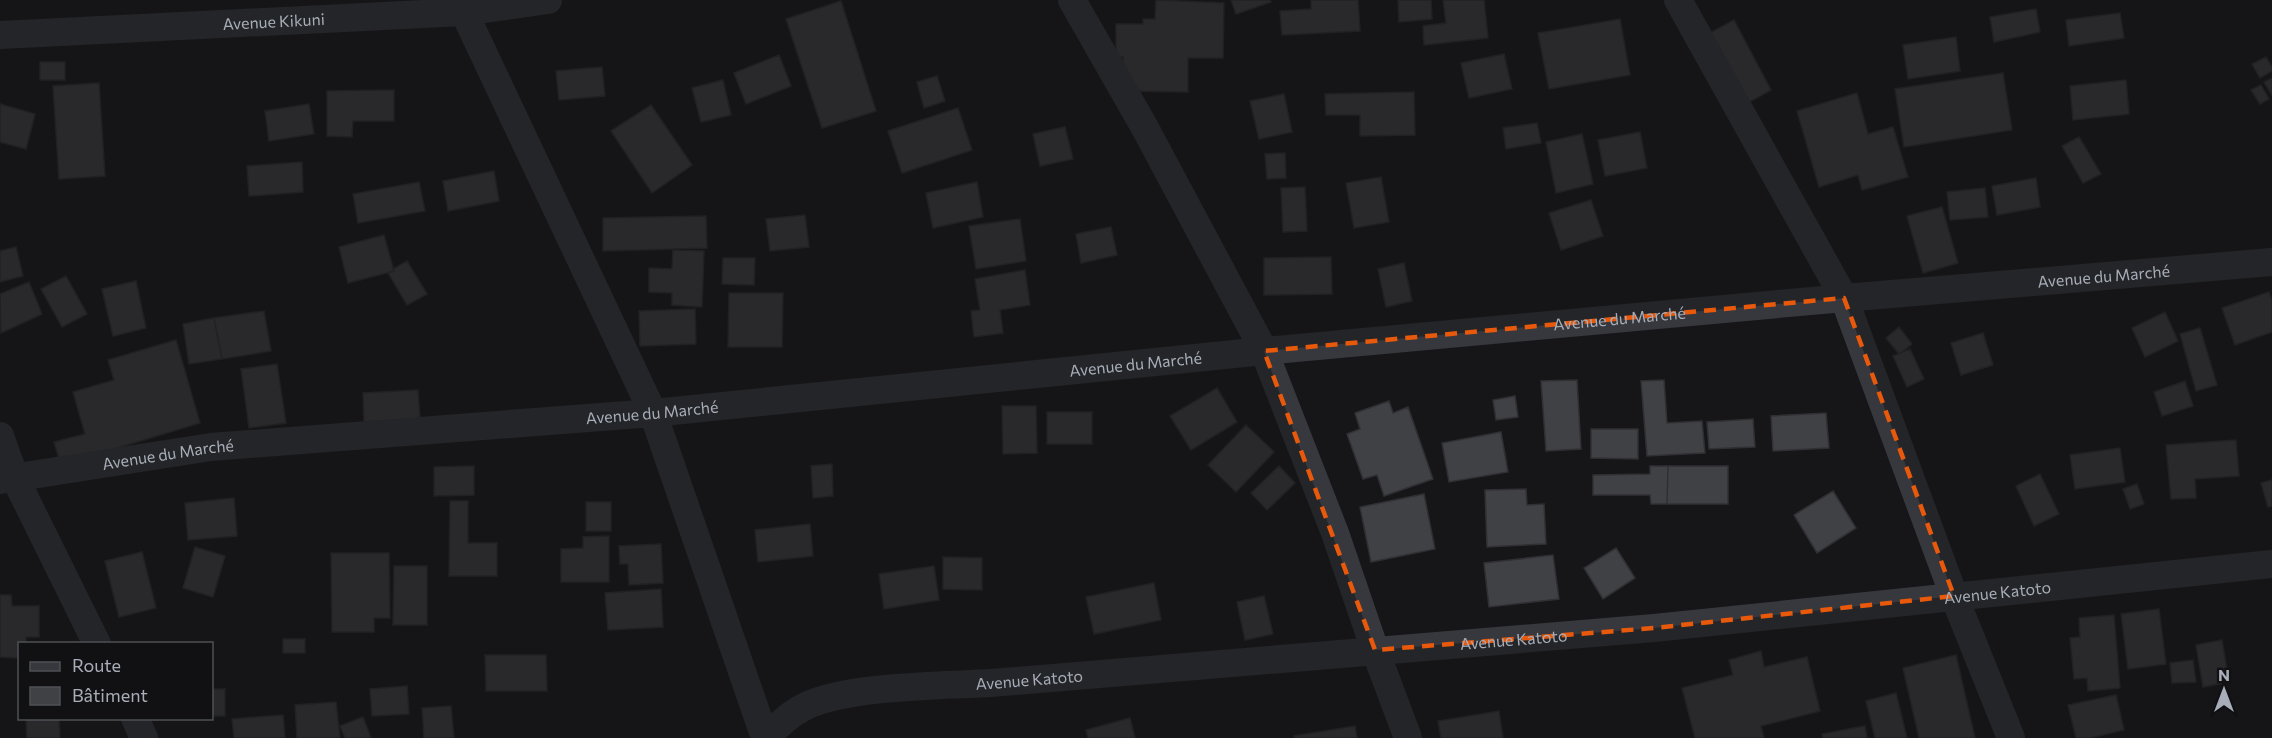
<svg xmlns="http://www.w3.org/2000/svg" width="2272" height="738" font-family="Commissioner,sans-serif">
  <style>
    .building { fill: #404145; stroke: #303034; stroke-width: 1.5 }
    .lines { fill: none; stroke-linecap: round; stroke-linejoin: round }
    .minor { stroke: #37383d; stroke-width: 28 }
    .marked { fill: none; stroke: #e8590c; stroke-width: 4.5; stroke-dasharray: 12 8; stroke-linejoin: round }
    .labels { text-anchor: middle; stroke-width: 6; stroke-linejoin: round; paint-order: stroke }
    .street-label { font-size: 16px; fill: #a8aeb9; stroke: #111113 }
  </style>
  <rect width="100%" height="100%" fill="#161618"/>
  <path class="building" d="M1156 0 1224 3 1223 58H1188V92L1123 91V57H1116V24H1143V19H1155Z
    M1231 0H1270L1271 2 1236 14Z
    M1311 0H1358L1360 31 1282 35 1280 11 1311 9Z
    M1398 0H1431L1432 19 1399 22Z
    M1443 0H1484L1488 38 1424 45 1423 26 1446 23Z
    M841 1 876 111 822 128 786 19Z
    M2036 9 2040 32 1994 42 1990 17Z
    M2120 13 2124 38 2069 46 2066 20Z
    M1620 19 1630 75 1549 89 1538 33Z
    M1734 20 1771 90 1746 104 1708 34Z
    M1956 37 1960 71 1908 79 1903 45Z
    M1504 54 1512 89 1469 98 1461 63Z
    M779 55 791 86 746 104 734 73Z
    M2266 57 2272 67V71L2260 78 2252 64Z
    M40 62H65V80H40Z
    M602 67 605 96 559 100 556 71Z
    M2003 73 2012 130 1904 147 1895 89Z
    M937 76 945 101 924 108 917 82Z
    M2272 78V95L2264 82Z
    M723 80 731 115 701 122 692 88Z
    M2126 80 2129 114 2073 120 2070 86Z
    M99 83 105 176 59 179 53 86Z
    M2261 85 2269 99 2260 104 2251 90Z
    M394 90V121H353L352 137 327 136V91Z
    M1414 92 1415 135 1360 136V115H1326L1325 94Z
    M1857 93 1868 134 1893 127 1908 177 1862 190 1858 175 1819 187 1797 111Z
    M1284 94 1292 132 1259 139 1250 101Z
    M0 104 35 114 26 149 0 142Z
    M309 104 314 134 269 141 265 111Z
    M651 105 692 165 652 193 611 131Z
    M958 108 972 150 902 173 888 131Z
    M1537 123 1541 143 1506 149 1503 128Z
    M1065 127 1073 159 1040 166 1033 134Z
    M1640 132 1647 168 1605 176 1598 140Z
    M1582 134 1593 184 1556 193 1546 142Z
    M2079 137 2101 174 2083 183 2062 146Z
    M1285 153 1286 178 1267 179 1265 154Z
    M302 162 303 192 249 196 247 166Z
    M494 171 499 201 448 211 443 181Z
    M1381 177 1389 222 1354 228 1346 183Z
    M2036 178 2040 207 1997 215 1992 186Z
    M419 182 425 211 358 223 353 194Z
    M977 182 983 217 933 228 926 193Z
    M1305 187 1307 231 1283 232 1281 188Z
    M1985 188 1988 217 1950 220 1947 192Z
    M1591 200 1603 236 1561 250 1549 213Z
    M1942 207 1958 263 1923 273 1907 216Z
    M805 215 809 247 770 251 766 219Z
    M706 216 707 248 603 251V218Z
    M1020 219 1026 261 976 269 969 226Z
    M1111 227 1117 255 1081 263 1076 234Z
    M384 235 394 271 348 283 339 247Z
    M16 247 23 276 0 282V251Z
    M673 250 704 251 702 307 672 305V293L649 292V268L672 269Z
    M1331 257 1332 294 1264 295V258Z
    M723 258H755L754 285 722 284Z
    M407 261 427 294 407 305 388 273 394 271 393 269Z
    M1404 263 1412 301 1386 307 1378 269Z
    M1025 270 1030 305 1000 310 1003 333 974 337 971 311 980 310 975 279Z
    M66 276 87 314 62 327 41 289Z
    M136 281 146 328 113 336 102 289Z
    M29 282 42 314 1 333 0 294Z
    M2269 292 2272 301V332L2235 345 2222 308Z
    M729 293H783L782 347H728Z
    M695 309 696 344 640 346 639 311Z
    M264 311 271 351 222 359 214 318Z
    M2165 312 2178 341 2145 357 2132 328Z
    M214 318 222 359 189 364 183 324Z
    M1899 327 1912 344 1899 354 1886 338Z
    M2200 328 2217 385 2196 391 2180 334Z
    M1983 333 1993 365 1961 375 1951 343Z
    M176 340 200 423 61 465 54 442 85 434 73 392 114 380 108 360Z
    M1910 349 1924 379 1907 387 1893 356Z
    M277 364 286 423 249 428 241 369Z
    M1577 380 1581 449 1546 451 1541 381Z
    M1664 380 1667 423 1702 421 1705 453 1647 456 1641 381Z
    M2185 381 2193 406 2162 416 2154 392Z
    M1217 388 1237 422 1191 450 1170 416Z
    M418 390 420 419 364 422 363 393Z
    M1515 396 1518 417 1496 420 1493 400Z
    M1389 401 1393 413 1408 407 1433 479 1384 496 1377 475 1363 479 1347 434 1360 429 1355 413Z
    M1002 406H1036L1037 453 1003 454Z
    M1047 412H1092V444H1047Z
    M1826 413 1829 448 1773 451 1771 416Z
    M1753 419 1755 447 1709 449 1707 422Z
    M1246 425 1274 452 1236 492 1208 465Z
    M1591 429H1638V459L1591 458Z
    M1501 432 1508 472 1449 482 1442 443Z
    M2236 440 2239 476 2195 479 2196 498 2171 499 2166 445Z
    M2120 448 2125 482 2075 489 2070 455Z
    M832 464 833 496 813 498 811 466Z
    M474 466V495L434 496V467Z
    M1279 466 1295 483 1267 510 1251 493Z
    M1650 466H1668L1667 504H1651L1650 495H1593V475L1650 474Z
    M1668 466H1728V504H1667Z
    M2040 474 2059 514 2034 526 2016 486Z
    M2272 480V506L2268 507 2261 483Z
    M2137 484 2144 504 2130 509 2123 489Z
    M1526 489 1527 505 1544 504 1546 544 1487 547 1485 490Z
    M1833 491 1856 528 1817 553 1794 515Z
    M1424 494 1435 549 1371 562 1360 507Z
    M234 498 237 536 188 540 185 503Z
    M450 501H468V543H497V576H449Z
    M586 502H611V531H586Z
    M810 524 813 556 758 562 755 530Z
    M609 536V582H561V549L583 548V537Z
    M661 544 663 583 629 585 628 564H620L619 546Z
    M195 547 225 556 213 597 183 588Z
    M1616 548 1635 578 1603 599 1584 568Z
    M142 552 156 608 119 617 105 561Z
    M331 553H389L390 618H374V632H332Z
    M1553 555 1559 599 1489 607 1484 563Z
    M943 557 982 558V590L943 589Z
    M394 566H427V625H393Z
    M934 566 939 600 884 609 879 574Z
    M1154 583 1161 620 1094 634 1086 597Z
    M661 589 663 627 608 630 605 593Z
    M0 595H11L12 606H39V637H26V644H20V658L0 657Z
    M1264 596 1273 634 1245 640 1237 602Z
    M2159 609 2166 664 2128 669 2121 614Z
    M2114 615 2120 688 2088 691 2087 678 2074 679 2070 638 2080 637 2079 618Z
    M283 639H305V653H283Z
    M2222 640 2229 682 2203 687 2196 645Z
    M1761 651 1764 667 1807 657 1820 711 1761 726 1764 738H1695L1682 688 1733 675 1729 660Z
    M485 655H546L547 691H486Z
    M1956 655 1975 738H1919L1903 668Z
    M2193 660 2196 682 2172 683 2170 663Z
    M407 686 409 714 372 716 370 689Z
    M212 689H225V716H212Z
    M1896 693 1907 738H1875L1866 701Z
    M2116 695 2124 730 2090 738H2076L2068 705Z
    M336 702 340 738H297L295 705Z
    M451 706 454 738H424L422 708Z
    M1499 711 1503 738H1441L1438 721Z
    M283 715 285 738H234L232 719Z
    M363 717 371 738H345L340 726Z
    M26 718H59L60 738H27Z
    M1130 718 1135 738H1088L1086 730Z
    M1355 726 1357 738H1294V736Z
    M1865 726 1867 738H1823L1822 734Z"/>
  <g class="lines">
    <g class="minor">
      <path d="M456 0 464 12 653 413 765 738"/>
      <path d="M1072 0 1145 128 1264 351 1335 533 1375 650 1408 738"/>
      <path d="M1678 0 1844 298 1954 596 2011 738"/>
      <path id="s1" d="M0 35 464 12 548 0"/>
      <path d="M0 436 15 478 97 644"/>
      <path id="s2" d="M0 480 211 447 653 413 1264 351 1844 298 2272 262"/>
      <path d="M135 718 144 738"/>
      <path id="s3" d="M765 738C775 729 785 718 797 711 836 685 943 686 991 683L1654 628 2272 564"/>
    </g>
  </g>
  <path d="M0 0H2272V738H0ZM1844 298 1954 596 1654 628 1375 650 1264 351Z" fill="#161618" fill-opacity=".55" fill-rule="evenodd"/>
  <path class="marked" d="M1844 298 1954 596 1654 628 1375 650 1264 351Z"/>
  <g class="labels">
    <g class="street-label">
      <text dy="6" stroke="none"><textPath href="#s1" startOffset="274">Avenue Kikuni</textPath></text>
      <text dy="6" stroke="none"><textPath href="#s2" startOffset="2114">Avenue du Marché</textPath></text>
      <text dy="6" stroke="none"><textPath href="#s2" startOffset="1628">Avenue du Marché</textPath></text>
      <text dy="6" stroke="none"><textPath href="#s2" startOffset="1142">Avenue du Marché</textPath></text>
      <text dy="6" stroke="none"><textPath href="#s2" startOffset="656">Avenue du Marché</textPath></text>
      <text dy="6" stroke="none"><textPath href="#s2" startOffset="170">Avenue du Marché</textPath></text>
      <text dy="6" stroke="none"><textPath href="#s3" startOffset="1250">Avenue Katoto</textPath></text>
      <text dy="6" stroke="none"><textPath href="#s3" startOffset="764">Avenue Katoto</textPath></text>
      <text dy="6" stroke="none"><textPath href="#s3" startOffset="278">Avenue Katoto</textPath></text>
    </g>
  </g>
  <rect x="18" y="642" width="195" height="78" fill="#111113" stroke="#4d5055" stroke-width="1.5"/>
  <rect x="30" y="662" width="30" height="9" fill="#37383d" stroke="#4d5055" stroke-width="1.5"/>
  <text x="72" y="672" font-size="18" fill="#a8aeb9">Route</text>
  <rect x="30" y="687" width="30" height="18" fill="#404145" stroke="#4d5055" stroke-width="1.5"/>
  <text x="72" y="702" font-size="18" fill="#a8aeb9">Bâtiment</text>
  <g transform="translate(2224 690)" stroke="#111113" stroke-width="4.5" paint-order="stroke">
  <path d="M0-4.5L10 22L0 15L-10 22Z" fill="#a8aeb9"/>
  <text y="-9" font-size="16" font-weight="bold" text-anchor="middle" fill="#a8aeb9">N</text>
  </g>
</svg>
